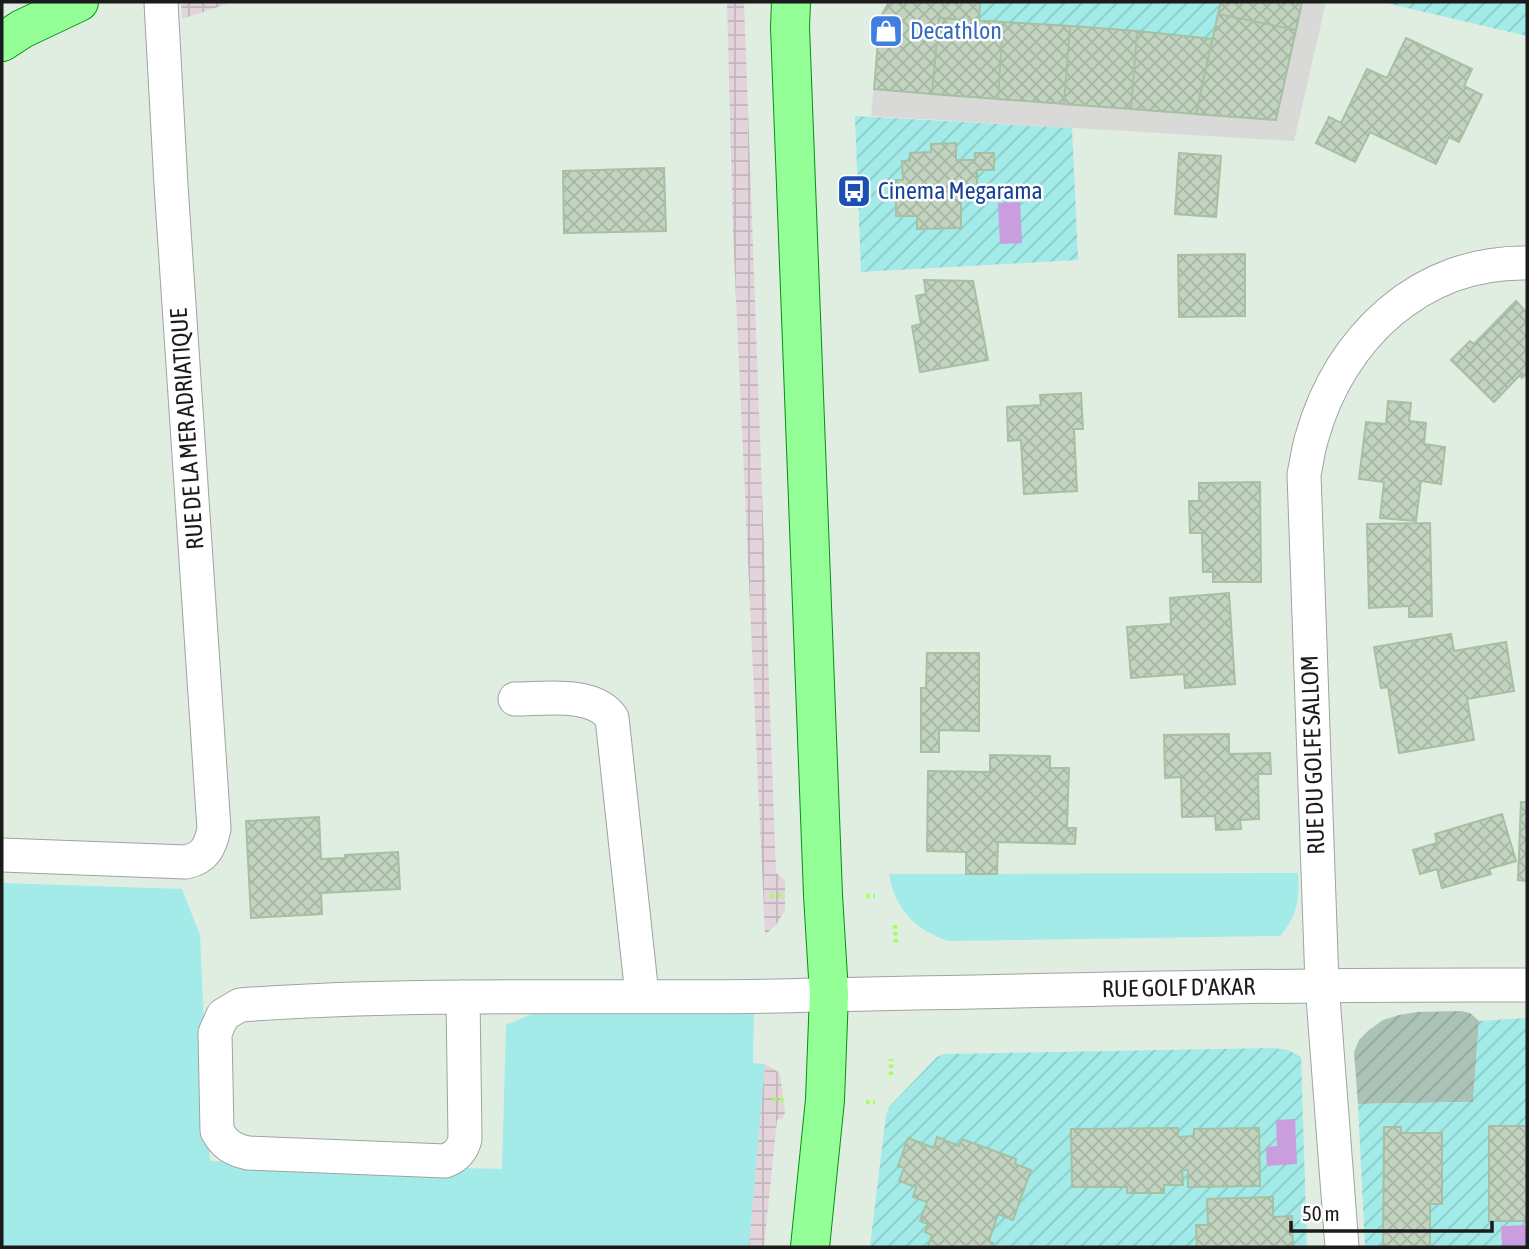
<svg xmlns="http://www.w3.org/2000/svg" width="1529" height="1249" font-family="'Asap Condensed',sans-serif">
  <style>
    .residential { fill: #d9d9d8 }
    .construction { fill: url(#construction-furrows) }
    .grass { fill: #a2ebe9 }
    .garden { fill: url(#garden-furrows); fill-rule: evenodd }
    .plaza { fill: url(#plaza-grid) }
    .water { fill: #c99dde }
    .building { fill: url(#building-cross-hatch); stroke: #a5c0a2; stroke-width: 2 }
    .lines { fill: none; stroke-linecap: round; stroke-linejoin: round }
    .minor-casing { stroke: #a2a2a2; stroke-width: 35 }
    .major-casing { stroke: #009212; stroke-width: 40 }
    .path { stroke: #a6ff5f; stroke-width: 4.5; stroke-dasharray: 3.5 3.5; stroke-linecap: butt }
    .minor { stroke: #fff; stroke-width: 33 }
    .major { stroke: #93ff96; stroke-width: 38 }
    .labels { text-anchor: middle; stroke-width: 5; stroke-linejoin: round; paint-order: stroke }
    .shop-label { font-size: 24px; fill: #366cbe; stroke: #fff; text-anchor: start }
    .transit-label { font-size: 24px; fill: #164399; stroke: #fff; text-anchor: start }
    .street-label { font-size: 24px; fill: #1b1b1b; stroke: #fff }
  </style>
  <defs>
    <pattern id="construction-furrows" width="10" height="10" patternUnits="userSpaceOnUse" patternTransform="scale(1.75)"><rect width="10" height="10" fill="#abc2b6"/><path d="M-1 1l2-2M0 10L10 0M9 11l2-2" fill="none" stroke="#93a69c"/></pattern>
    <pattern id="garden-furrows" width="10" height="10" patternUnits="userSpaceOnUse" patternTransform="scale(1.75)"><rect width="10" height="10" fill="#a2ebe9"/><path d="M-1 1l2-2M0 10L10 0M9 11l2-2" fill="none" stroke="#8bc9c7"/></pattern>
    <pattern id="plaza-grid" width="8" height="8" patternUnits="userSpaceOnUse" patternTransform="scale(1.75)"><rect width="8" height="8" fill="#e3d4dc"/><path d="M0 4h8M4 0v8" fill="none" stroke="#c2b5bc"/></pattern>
    <pattern id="building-cross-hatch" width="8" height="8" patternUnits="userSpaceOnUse" patternTransform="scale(1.75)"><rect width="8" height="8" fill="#c2d4c0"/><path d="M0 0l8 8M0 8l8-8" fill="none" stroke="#a6b5a4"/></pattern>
  </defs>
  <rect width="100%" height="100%" fill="#e0ede1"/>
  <path class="residential" d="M889 2H1326L1294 141 871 116 880 18Z"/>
  <path class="construction" d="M1461 1011 1470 1013 1479 1021 1473 1102 1358 1104 1354 1052 1359 1040 1369 1030 1383 1020 1399 1015 1417 1012Z"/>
  <path class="grass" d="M1298 873C1300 899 1297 916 1280 936L949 941C916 931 895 909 889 874Z
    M2 883 182 889 200 935 210 1161 502 1169 506 1025 565 1000 754 1010 753 1063 765 1064 749 1247H2Z"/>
  <path class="garden" d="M980 2H1221L1212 39 979 21Z
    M1382 2H1527V36Z
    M855 116 1072 128 1078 260 861 272ZM932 144H955L956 160H975L977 191H961L960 228 917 229V216H896V181L903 180 902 161H910V153L931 152Z
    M1527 1018V1126H1489V1220L1527 1221V1225L1501 1226 1502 1247H1430V1204H1442V1133H1401L1400 1127H1385L1383 1247H1365L1358 1104 1473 1102 1479 1021Z
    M1273 1048 1288 1050 1301 1057 1307 1247H1293L1292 1217H1273V1198L1208 1225H1196L1197 1247H992L993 1243 989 1241 998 1214 1013 1219 1031 1170 1015 1164 1016 1159 962 1140 959 1146 937 1138 934 1148 908 1138 904 1168 900 1181 916 1187 913 1197 927 1202 920 1221 928 1224 932 1235 928 1247H870L886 1115 889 1107 937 1057 944 1054ZM1177 1128 1178 1137 1194 1136 1195 1129 1259 1128 1260 1186 1188 1170H1182V1185H1164V1193H1128L1127 1187H1072L1071 1129Z"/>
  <path class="plaza" d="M181 2H233L182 19Z
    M727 2H744L776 873 785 880V910L776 925 765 935 733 232Z
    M765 1064 780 1073 785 1112 783 1118 777 1120 764 1247H749Z"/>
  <path class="water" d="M1020 202 1022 243 1000 244 998 203Z
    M1295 1119 1297 1164 1267 1166 1266 1147 1277 1146 1276 1120Z
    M1527 1225V1247H1502L1501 1226Z"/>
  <path class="building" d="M889 2H980L979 21 939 18 932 94 874 89 880 18Z
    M1221 2H1302L1296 30 1218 14Z
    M1218 14 1296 30 1276 120 1196 114Z
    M939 18 1003 22 998 99 932 94Z
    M1003 22 1070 26 1064 104 998 99Z
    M1070 26 1137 31 1131 109 1064 104Z
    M1137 31 1212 39 1196 114 1131 109Z
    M1406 38 1472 69 1464 86 1482 95 1459 142 1449 137 1436 164 1370 132 1355 162 1316 143 1329 117 1341 123 1367 69 1387 78Z
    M956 143V160H975V153H994V170H977V191H961V228L917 229V216H896V180H903L902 161H910V153L931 152V144Z
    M1179 153 1221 156 1216 217 1175 214Z
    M664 168 666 231 564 233 563 171Z
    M1245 254V316L1179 317 1178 255Z
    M924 280 973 281 988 360 920 372 912 326 921 324 916 296 926 294Z
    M1516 301 1527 313V373L1522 378 1520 375 1494 402 1451 360 1470 341 1474 344Z
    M1081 393 1083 429H1074L1077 491 1024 494 1021 440 1008 441 1007 407 1041 405 1040 395Z
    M1388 401 1411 403 1409 421 1426 423 1424 444 1445 447 1441 484 1421 481 1416 521 1380 518 1384 482 1359 479 1366 422 1386 424Z
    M1260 482 1261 582H1213V572H1203L1202 533H1190L1189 501H1199V483Z
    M1430 523 1432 616 1409 617V606L1369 608 1367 524Z
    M1229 593 1235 684 1185 688 1184 674 1131 678 1127 627 1171 624 1170 598Z
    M1451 634 1454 651 1506 642 1514 691 1467 699 1474 740 1399 753 1388 687 1381 688 1374 647Z
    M927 653H979V731L939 730V752H921V688H926Z
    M1229 734V754L1270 753 1271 774H1258L1259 819 1240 820 1241 829 1216 830 1215 816 1182 817 1181 777 1165 778 1164 735Z
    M990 755 1050 756V768H1069L1067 828H1076L1075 844 998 842 997 874H966V852L927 851 928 771 990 772Z
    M1521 802H1527V881L1518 880Z
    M1502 814 1516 861 1489 869 1491 874 1442 888 1437 869 1420 874 1413 850 1437 843 1435 834Z
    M319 817 321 859 345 858V855L398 852 400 889 321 893 322 914 251 918 246 821Z
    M1489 1126H1527V1221H1489Z
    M1384 1127H1401V1133H1442V1204H1430V1247H1383Z
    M1178 1128V1137L1194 1136V1129L1259 1128 1260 1186 1188 1187V1170H1182L1183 1185H1164V1193H1127V1187H1072L1071 1129Z
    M937 1137 959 1146 962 1139 1016 1159 1015 1164 1031 1170 1013 1220 998 1214 989 1241 993 1243 992 1247H928L932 1235 925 1232 928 1224 920 1221 927 1202 913 1197 916 1187 899 1181 904 1168 898 1166 908 1138 934 1148Z
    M1273 1197V1217L1292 1216 1293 1247H1197L1196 1225H1208L1207 1199Z"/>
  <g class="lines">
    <g class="minor-casing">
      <g id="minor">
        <path d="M515 699C545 699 594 691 612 718L642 995"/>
        <path d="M2 855 186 862C205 858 210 847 214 829L171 185 161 2"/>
        <path id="s1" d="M463 997 465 1139C462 1151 456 1157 445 1161L248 1153C233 1150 224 1144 217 1131L215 1033 223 1015 240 1005C419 992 598 999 777 996 1027 991 1277 984 1527 985"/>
        <path d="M1342 1247 1322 984 1304 474C1307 462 1308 449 1312 437 1340 337 1421 261 1527 263"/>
      </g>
    </g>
    <g class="major-casing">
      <path id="major" d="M791 2 790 27 823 895 829 994 825 1100 810 1247
        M2 42 22 29 79 2"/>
    </g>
    <path class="path" d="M771 896 785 895
      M866 896H875
      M895 925 896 944
      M891 1075V1059
      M773 1099 784 1100
      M866 1102H875"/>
    <use href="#minor" class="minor"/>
    <use href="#major" class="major"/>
  </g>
  <defs>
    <g id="shop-square" transform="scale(1.75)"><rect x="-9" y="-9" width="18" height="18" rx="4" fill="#3f7fe0" stroke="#fff"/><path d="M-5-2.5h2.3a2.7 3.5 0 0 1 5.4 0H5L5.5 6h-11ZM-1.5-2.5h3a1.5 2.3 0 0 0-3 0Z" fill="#fff"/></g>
    <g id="bus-square" transform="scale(1.75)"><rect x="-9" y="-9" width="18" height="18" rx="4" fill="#1a4fb4" stroke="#fff"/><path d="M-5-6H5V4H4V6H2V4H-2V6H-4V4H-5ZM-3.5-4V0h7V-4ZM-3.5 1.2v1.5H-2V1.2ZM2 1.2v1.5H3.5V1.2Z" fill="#fff"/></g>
  </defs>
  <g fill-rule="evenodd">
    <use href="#shop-square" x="886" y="31"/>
    <use href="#bus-square" x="854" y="191"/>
  </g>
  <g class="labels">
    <g class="shop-label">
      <text x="910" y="39">Decathlon</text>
    </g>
    <g class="transit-label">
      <text x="878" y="199">Cinema Megarama</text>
    </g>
    <g class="street-label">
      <text transform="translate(187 429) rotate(-94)" y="8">RUE DE LA MER ADRIATIQUE</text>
      <text transform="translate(1313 755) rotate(-92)" y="8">RUE DU GOLFE SALLOM</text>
      <text dy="8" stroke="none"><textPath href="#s1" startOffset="1486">RUE GOLF D'AKAR</textPath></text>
    </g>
  </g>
  <rect width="1529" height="1249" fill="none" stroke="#1b1b1b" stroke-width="7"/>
  <path d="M1291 1221v10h201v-10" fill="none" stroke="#1b1b1b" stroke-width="3.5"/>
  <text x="1302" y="1221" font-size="21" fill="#1b1b1b" stroke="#ffffff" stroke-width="5" paint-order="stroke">50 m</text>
</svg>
